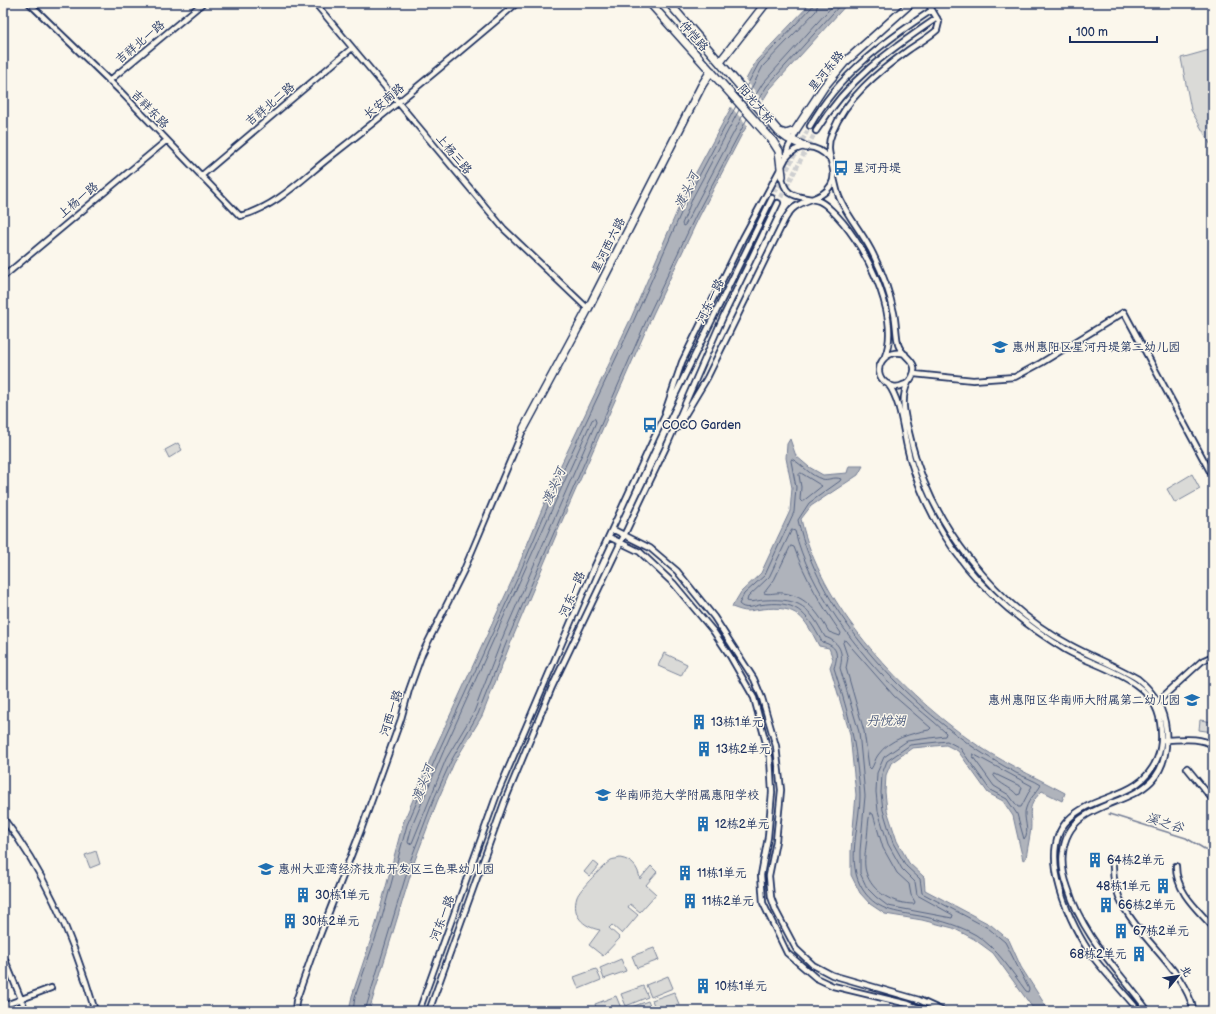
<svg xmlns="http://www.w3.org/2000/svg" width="1216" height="1014" font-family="'Balsamiq Sans','LXGW WenKai TC',sans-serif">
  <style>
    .green { fill: #dadad7; stroke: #7a849a }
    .water { fill: #afb3bb; stroke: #747e96 }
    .pier { fill: #fbf7ec }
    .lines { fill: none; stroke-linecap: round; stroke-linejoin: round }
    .shore { stroke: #566483; stroke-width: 1 }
    .stream { stroke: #747e96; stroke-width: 1.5 }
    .street-tunnel { stroke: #cecfd0; stroke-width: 4.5; stroke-dasharray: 4.5 2; stroke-linecap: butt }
    .street-casing { stroke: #1b2f5e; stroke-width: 8 }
    .secondary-casing { stroke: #1b2f5e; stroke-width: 10 }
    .street { stroke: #fbf7ec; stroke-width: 4.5 }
    .secondary { stroke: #fbf7ec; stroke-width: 7 }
    .labels { text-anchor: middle; stroke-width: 3; stroke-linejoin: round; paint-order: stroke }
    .street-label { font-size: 12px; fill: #1b2f5e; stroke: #fbf7ec }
    .poi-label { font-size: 12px; fill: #1b2f5e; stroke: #fbf7ec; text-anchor: start }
    .water-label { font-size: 13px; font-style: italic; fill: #47577a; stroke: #fbf7ec }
  </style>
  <rect width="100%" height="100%" fill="#fbf7ec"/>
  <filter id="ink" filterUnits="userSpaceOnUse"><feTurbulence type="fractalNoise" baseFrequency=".025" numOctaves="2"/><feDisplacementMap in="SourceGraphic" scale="8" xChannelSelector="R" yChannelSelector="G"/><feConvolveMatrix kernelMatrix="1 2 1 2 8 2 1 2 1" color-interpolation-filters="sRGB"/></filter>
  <g filter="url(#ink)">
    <path class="green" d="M1213 49V149L1191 110 1181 58Z
      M178 443 182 450 169 458 165 450Z
      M1192 474 1200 489 1175 503 1167 489Z
      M664 653 687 664 681 676 658 666Z
      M1200 720 1213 722V732L1199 730Z
      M96 851 100 864 90 868 85 855Z
      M620 858C632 860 638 867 640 879L651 866 657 872 646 885 656 894 640 912 630 904 628 907 638 915 622 934 612 925 609 928 620 938 603 956 589 945 600 930C583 927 571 915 577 897 579 890 604 865 611 860 613 859 617 859 620 858Z
      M593 861 599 866 590 877 584 872Z
      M654 948 659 960 637 968 632 956Z
      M621 959 626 971 604 979 600 968Z
      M596 969 601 980 579 989 574 977Z
      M668 976 673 988 651 997 646 985Z
      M643 986 648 997 626 1006 621 994Z
      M674 992 679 1004 656 1011 652 1000Z
      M616 996 621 1008 612 1011H597L595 1004Z
      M648 1001 652 1011H627L626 1009Z"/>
    <path class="water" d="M811 3H848L770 89 742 134 699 217 653 314 562 521 513 637 482 716 454 763 437 802 415 860 369 1011H349L352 996 376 924 403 823 436 746 515 574 557 473 631 318 685 193 756 61Z
      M790 439 796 456 809 467 823 475 847 473 849 466H863L858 475 811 506 801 519C820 605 897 687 967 738 997 760 1032 775 1065 793L1062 801 1042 791C1023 810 1034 814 1030 835 1029 843 1027 850 1026 858L1023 860 1013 816 1003 801 988 793 958 751 946 745 912 748 891 763 886 775 885 792 887 810 897 841 909 863 924 877 925 890 991 925 1009 940 1021 967 1049 1011H1035L993 953 974 939 953 928 922 920 885 914 870 904 860 893 851 875V851L856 795 850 734 830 667 833 659 829 648 819 646C804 617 798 605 762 609 747 611 748 613 732 607L741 592 761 573 790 511 792 488 786 458 787 444Z"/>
    <path class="pier" d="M744 78 764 102 749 127 729 105Z"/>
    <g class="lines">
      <path class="shore" d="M746 87 759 63 812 7 813 3
        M750 91 763 66 816 11 818 3
        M755 96 763 83 835 3
        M758 100 767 86 842 3
        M739 110 693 197 682 224 683 226 685 225 743 115
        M595 419 596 422 504 634 474 712 446 759 412 843 409 844 408 842 412 826 444 750 592 420Z
        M792 459C802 464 810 476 822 479 828 481 834 476 841 479L840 481 809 503 798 520C817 607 894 690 965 741 980 753 999 763 1016 773 1024 777 1034 780 1041 785 1037 793 1029 798 1026 808 1022 817 1031 832 1024 839L1017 814 1007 799 990 790 960 748 947 741 910 745 887 761 882 774 881 793 883 810 893 843 906 866 920 879 922 893 988 928 1005 942 1029 989 1028 992 1026 991C1011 971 998 949 976 935 960 926 943 921 925 917 901 912 878 913 863 890 845 863 860 826 860 795 860 785 858 775 857 765 854 731 844 700 834 668 839 653 837 646 822 642 806 612 796 599 759 605 752 607 745 610 739 604L744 594 765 575 794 512 796 487 791 461Z
        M801 473 822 486 802 502 800 500 801 487 799 475Z
        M792 530 795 531C808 586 858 654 900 693 915 707 932 719 946 733L945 736 907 741 884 757 877 773 876 792 878 811 888 844 902 869 915 882 917 895 953 915 952 918 888 906 876 897 867 888 860 873V851L865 796 862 763 859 732 840 668C844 653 840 642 825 637 809 607 801 598 765 600 759 600 751 603 747 601L748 597 769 577Z
        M791 546 794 547C805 578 822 606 841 633L840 636 829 632C818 613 807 596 783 593 776 592 769 595 764 593L774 580Z
        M845 640 894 696 931 728 929 730C912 733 889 739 878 755 875 759 874 765 871 769L869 767 864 731 846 668 848 658 843 643Z
        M973 754 1032 786 1021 807H1018L1009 795 994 786 973 757Z
        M995 774 1022 787 1020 794 1017 795C1011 787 1000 785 994 776Z
        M870 813 873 814 883 848 897 873 909 884 911 895 915 902 914 904C894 904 872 893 866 872 863 862 866 848 867 838 868 830 868 821 870 813Z
        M353 1011 355 997 380 925 407 825 440 748 519 575 561 475 634 320 689 195 736 106
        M365 1011 411 859 433 801 451 761 478 714 509 636 650 312 696 215 747 119"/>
      <path class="stream" d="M1109 814 1186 838 1213 854"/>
      <path class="street-tunnel" d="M772 198 810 126
        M778 203 816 131"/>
      <g class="street-casing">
        <path id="street" d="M29 3 120 91 240 216C275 208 303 178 330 157 394 107 456 55 517 3
          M315 3 504 229 588 309
          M109 81 203 3
          M810 126C839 74 884 42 932 10
          M816 131C849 78 887 52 937 18
          M786 158C799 142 817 145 829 158
          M782 174C783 201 803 195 819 201 824 203 828 207 831 210 862 238 902 315 885 356
          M201 176 352 48
          M834 178C836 185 837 194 841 201 850 220 865 236 874 256 883 274 890 294 894 313 896 323 896 334 898 344 901 357 921 361 912 377 910 381 907 384 903 385 898 388 891 387 886 383 869 370 886 347 905 354
          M3 277 167 140
          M914 374 973 380 1015 377 1041 363 1124 312 1213 477
          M908 383C898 402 908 425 912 445 932 525 996 606 1070 645 1092 657 1116 666 1138 679 1154 692 1164 708 1166 730 1173 822 1071 783 1063 852 1061 864 1064 877 1068 888 1084 939 1118 969 1148 1011
          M888 384C903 403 903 439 911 462 926 511 955 560 993 595 1015 616 1040 634 1066 650 1097 668 1154 678 1160 722 1162 734 1162 747 1157 759 1139 801 1095 792 1068 820 1036 853 1071 927 1093 957 1108 976 1124 993 1139 1011
          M665 412 682 362 743 238 785 160 788 148 797 131
          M677 428 707 378 784 221C787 216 790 210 795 207 807 198 823 199 831 185 840 169 822 155 832 133 846 98 878 72 907 51 917 44 928 38 937 30L939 22 928 3
          M612 529 650 548 677 571 714 617 754 679 762 698 776 746 781 790 776 841 769 876 771 897 776 911 796 949 813 965 832 975 919 1000 943 1011
          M609 537 640 552 674 584 714 632 730 656 754 698 770 758 772 792 768 837 761 875 763 903 787 953 816 978 833 986 908 1004 926 1011
          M1156 703 1202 661 1213 656
          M1163 740C1181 740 1197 736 1213 745
          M1187 768 1213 800
          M3 818C47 874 75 943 95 1011
          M1113 860C1109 926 1179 952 1194 1011
          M1176 866C1176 892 1197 909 1213 927
          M3 955 26 1011
          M3 1006 51 988
          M295 1011 296 1001 311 958 361 830 401 719 409 690 422 654 464 570 524 428
          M419 1011 496 797 594 568 654 438 772 198
          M429 1011 504 803 552 687 668 443 723 317 778 203"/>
      </g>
      <g class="secondary-casing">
        <path id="secondary" d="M650 3 772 140 779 151 782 176
          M669 3 779 132 787 138 806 147
          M720 62 766 3
          M780 132 786 134 795 131 824 87 844 63 911 3
          M524 428 588 309 702 85 711 71"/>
      </g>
      <use href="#street" class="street"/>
      <use href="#secondary" class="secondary"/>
    </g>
  </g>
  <defs>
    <g id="bus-bare" transform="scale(1.2)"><path d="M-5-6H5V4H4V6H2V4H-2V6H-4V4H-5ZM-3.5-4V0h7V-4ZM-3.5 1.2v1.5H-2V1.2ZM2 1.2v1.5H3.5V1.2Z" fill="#1f6fb2" stroke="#fbf7ec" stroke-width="2.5" paint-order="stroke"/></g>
    <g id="school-bare" transform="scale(1.2)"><path d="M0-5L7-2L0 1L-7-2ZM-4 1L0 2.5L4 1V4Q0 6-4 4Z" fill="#1f6fb2" stroke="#fbf7ec" stroke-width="2.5" paint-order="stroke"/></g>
    <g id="building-bare" transform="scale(1.2)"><path d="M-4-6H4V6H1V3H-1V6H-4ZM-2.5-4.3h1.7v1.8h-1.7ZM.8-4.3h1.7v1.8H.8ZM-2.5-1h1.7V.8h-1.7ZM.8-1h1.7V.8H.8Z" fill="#1f6fb2" stroke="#fbf7ec" stroke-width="2.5" paint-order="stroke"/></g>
  </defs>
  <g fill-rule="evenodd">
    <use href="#bus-bare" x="841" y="168"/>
    <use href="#school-bare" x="1000" y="347"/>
    <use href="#bus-bare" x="650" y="425"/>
    <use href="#school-bare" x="1192" y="700"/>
    <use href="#building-bare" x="699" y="722"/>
    <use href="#building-bare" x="704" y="749"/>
    <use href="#school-bare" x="603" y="795"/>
    <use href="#building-bare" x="703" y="824"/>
    <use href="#building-bare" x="1095" y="860"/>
    <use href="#school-bare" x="266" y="869"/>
    <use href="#building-bare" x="685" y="873"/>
    <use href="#building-bare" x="1163" y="886"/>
    <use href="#building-bare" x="303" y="895"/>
    <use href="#building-bare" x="690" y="901"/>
    <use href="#building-bare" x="1106" y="905"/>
    <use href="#building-bare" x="290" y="921"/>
    <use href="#building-bare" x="1121" y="931"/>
    <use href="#building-bare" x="1139" y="954"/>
    <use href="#building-bare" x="703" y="986"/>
  </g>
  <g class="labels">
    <g class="street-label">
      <text transform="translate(694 36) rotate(48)" y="4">仲恺路</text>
      <text transform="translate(140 42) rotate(-40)" y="4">吉祥北一路</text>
      <text transform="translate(826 71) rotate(-51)" y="4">星河东路</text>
      <text transform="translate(384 101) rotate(-39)" y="4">长安南路</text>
      <text transform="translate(270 104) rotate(-40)" y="4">吉祥北二路</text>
      <text transform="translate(756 104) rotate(49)" y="4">阳光大桥</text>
      <text transform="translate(150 109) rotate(46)" y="4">吉祥东路</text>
      <text transform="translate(454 154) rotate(50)" y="4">上杨三路</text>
      <text transform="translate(78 200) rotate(-40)" y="4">上杨一路</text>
      <text transform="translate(608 245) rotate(-63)" y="4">星河西六路</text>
      <text transform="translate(710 301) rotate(-64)" y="4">河东一路</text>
      <text transform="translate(572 594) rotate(-67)" y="4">河东一路</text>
      <text transform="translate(391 713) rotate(-72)" y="4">河西一路</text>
      <text transform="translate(442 918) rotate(-69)" y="4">河东一路</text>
    </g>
    <g class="poi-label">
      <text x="853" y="172">星河丹堤</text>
      <text x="1012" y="351">惠州惠阳区星河丹堤第二幼儿园</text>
      <text x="662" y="429">COCO Garden</text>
      <text x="1180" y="704" text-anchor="end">惠州惠阳区华南师大附属第二幼儿园</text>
      <text x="711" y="726">13栋1单元</text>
      <text x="716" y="753">13栋2单元</text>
      <text x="615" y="799">华南师范大学附属惠阳学校</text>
      <text x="715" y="828">12栋2单元</text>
      <text x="1107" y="864">64栋2单元</text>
      <text x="278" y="873">惠州大亚湾经济技术开发区三色果幼儿园</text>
      <text x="697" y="877">11栋1单元</text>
      <text x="1151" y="890" text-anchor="end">48栋1单元</text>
      <text x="315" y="899">30栋1单元</text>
      <text x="702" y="905">11栋2单元</text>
      <text x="1118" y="909">66栋2单元</text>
      <text x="302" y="925">30栋2单元</text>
      <text x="1133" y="935">67栋2单元</text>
      <text x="1127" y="958" text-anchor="end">68栋2单元</text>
      <text x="715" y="990">10栋1单元</text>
    </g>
    <g class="water-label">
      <text transform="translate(686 190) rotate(-64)" y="5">渡头河</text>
      <text transform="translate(553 486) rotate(-66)" y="5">渡头河</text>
      <text x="886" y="725">丹悦湖</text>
      <text transform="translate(422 783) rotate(-69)" y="5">渡头河</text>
      <text transform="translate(1165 822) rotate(18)" y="5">溪之谷</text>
    </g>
  </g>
  <rect width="1216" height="1014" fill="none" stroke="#fbf7ec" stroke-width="16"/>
  <rect x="8" y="8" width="1200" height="998" fill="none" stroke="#1b2f5e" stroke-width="1.5" filter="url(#ink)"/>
  <g transform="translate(1178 976) rotate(60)" stroke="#fbf7ec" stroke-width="3" paint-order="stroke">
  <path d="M0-3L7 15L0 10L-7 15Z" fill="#1b2f5e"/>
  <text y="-6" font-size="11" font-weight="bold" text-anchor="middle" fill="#1b2f5e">北</text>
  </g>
  <path d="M1070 36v6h87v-6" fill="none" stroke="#1b2f5e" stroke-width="2"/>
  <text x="1076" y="36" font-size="12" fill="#1b2f5e" stroke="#fbf7ec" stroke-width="3" paint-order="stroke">100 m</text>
</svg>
